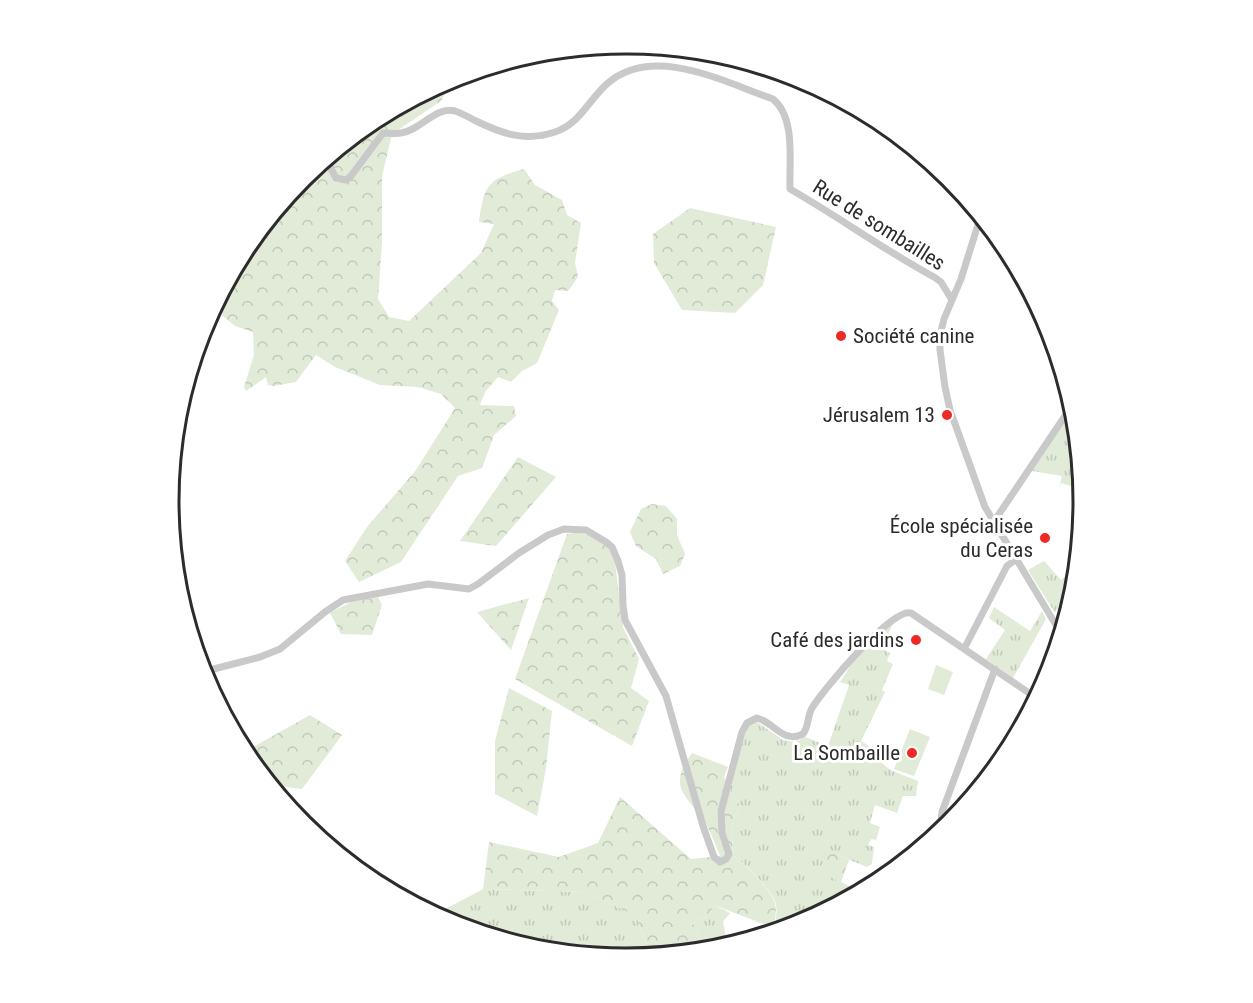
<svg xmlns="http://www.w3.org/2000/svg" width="1253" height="1003" font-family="'Roboto Condensed',sans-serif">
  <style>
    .grass { fill: url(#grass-tufts) }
    .forest { fill: url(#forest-crowns) }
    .pitch { fill: #e1ebd8 }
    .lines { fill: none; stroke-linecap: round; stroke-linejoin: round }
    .minor { stroke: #c9c9c9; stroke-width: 7 }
    .poi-dot { fill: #ef2923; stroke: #fff; stroke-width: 2 }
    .labels { text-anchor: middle; stroke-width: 6; stroke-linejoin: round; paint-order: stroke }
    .street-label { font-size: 21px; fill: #2c2c2c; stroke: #fff }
    .poi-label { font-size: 21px; fill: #2c2c2c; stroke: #fff; text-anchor: end }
    .rim { fill: none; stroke: #2c2c2c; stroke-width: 3 }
  </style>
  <defs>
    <pattern id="grass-tufts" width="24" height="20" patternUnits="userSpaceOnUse" patternTransform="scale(1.5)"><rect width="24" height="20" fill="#e1ebd8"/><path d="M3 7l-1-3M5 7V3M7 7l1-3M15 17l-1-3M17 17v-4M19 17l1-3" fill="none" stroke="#c1caba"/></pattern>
    <pattern id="forest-crowns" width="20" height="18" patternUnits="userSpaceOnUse" patternTransform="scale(1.5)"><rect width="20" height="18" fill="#e1ebd8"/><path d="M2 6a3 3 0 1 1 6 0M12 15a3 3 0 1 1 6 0" fill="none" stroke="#c1caba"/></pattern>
  </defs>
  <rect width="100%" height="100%" fill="#fff"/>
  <path class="grass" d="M1074 405 1076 412 1083 490 1061 483 1059 489 1062 476 1032 471Z
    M1044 561 1061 580 1078 565 1059 610 1057 609 1055 613 1028 570Z
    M994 607 1030 631 1042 611 1046 619 1013 678 986 659 1005 630 989 618Z
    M893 623 882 649 890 653 887 661 893 664 882 690 885 692 861 741 875 750 874 756 890 770 918 781 916 796H903L897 813 875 805 870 823 880 827 876 840 871 839 868 845 874 847 872 864 867 867 830 852 822 873 860 891 859 894 805 923 796 922 777 929C774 921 778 913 776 905 772 889 747 866 734 856 732 838 729 821 740 806L729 786 747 729 751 724 757 722 783 740 795 742 805 737 828 746 849 685 840 682 860 651Z
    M483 889 586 892 636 916 652 957 626 959 537 951 451 925 434 915Z
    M714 905 730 913 723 922 728 947 703 952 693 923 709 915Z"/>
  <path class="forest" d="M453 78 441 101 392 134 382 176V242L378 299 389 317 409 321 481 253 494 224 479 222C484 185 488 179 524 169L535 185 562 200 567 215 581 223 575 263 578 277 568 291 555 290 552 301 559 310 537 363 522 371 511 382 498 377 485 392 480 405 514 406 516 416 494 435 482 468 458 476 401 562 359 582 345 561 367 527 416 470 455 408 441 394 418 387 380 385 335 367 316 355 296 382 274 386 268 385 266 377 246 391 244 387 254 355 253 332 235 326 218 312C217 285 239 265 254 245L250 241 303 177 372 121Z
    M690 208 776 227 763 285 735 313 682 310 654 263 653 234Z
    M518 457 556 477 496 546 460 541Z
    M652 504 666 506 677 519V535L685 554 680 566 663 574 656 559 636 546 630 532 641 509Z
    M579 532 600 540 609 549 615 562 623 627 639 659 631 688 649 701 632 746 515 679 567 534Z
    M378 597 382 605 372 635 341 634 330 613 351 602Z
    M529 598 511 650 477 612Z
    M509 688 552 711 546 768 537 816 495 794V741Z
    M310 715 342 735 302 789 270 785 244 752Z
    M692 753 728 767 724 777 740 806C729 821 732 838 734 856 747 867 771 888 775 904 777 910 775 917 775 923L766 925 714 905 709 915 693 923 703 952 652 957 636 916 586 892 483 889 489 842 559 857 598 843 620 797 691 859 720 856C716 847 712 835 707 826 689 795 665 790 692 753Z
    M829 851 849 860 841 882 822 873Z"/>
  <path class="pitch" d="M936 665 953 672 944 695 928 689Z
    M910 729 930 737 914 776 894 769Z"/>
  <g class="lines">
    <path class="minor" d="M328 157 331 169 336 178 346 180 351 176 383 133C389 133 396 134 401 133 420 131 435 106 455 111 462 113 470 118 476 121 503 134 525 142 555 132 580 124 589 99 608 83 654 44 724 82 773 99 796 118 789 161 790 189 839 217 884 250 934 277L941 282 952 300
      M981 215 961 279 944 319 940 335V350L945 387 950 410 985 507 1062 635
      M993 523 1073 404
      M964 649 1007 566 1015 560
      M202 672 260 657 280 649 325 612 343 600 428 584 469 589 478 584 519 553 548 535 564 529 586 530 606 542 612 547 618 561 622 575 623 605 625 620 666 696 703 826 714 857 720 862 726 859 729 854 722 833 721 811 742 732 747 723 757 718C775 723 783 744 803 734 809 726 807 717 812 708 823 690 892 607 911 613L1038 699
      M945 830 941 820 942 812 995 669"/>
  </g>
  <g class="poi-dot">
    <circle cx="841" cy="336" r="6"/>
    <circle cx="947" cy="415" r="6"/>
    <circle cx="1045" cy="538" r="6"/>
    <circle cx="916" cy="640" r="6"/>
    <circle cx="912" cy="753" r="6"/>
  </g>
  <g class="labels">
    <g class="street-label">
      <text transform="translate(879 225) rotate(32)" y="7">Rue de sombailles</text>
    </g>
    <g class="poi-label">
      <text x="853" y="343" text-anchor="start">Société canine</text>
      <text x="935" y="422">Jérusalem 13</text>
      <text x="1033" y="533">École spécialisée<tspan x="1033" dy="24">du Ceras</tspan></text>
      <text x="904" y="647">Café des jardins</text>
      <text x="900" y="760">La Sombaille</text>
    </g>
  </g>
  <path d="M0 0H1253V1003H0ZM179 501a447 447 0 1 1 894 0a447 447 0 1 1-894 0Z" fill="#fff" fill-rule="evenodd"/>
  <path class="rim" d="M179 501a447 447 0 1 1 894 0a447 447 0 1 1-894 0Z"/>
</svg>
